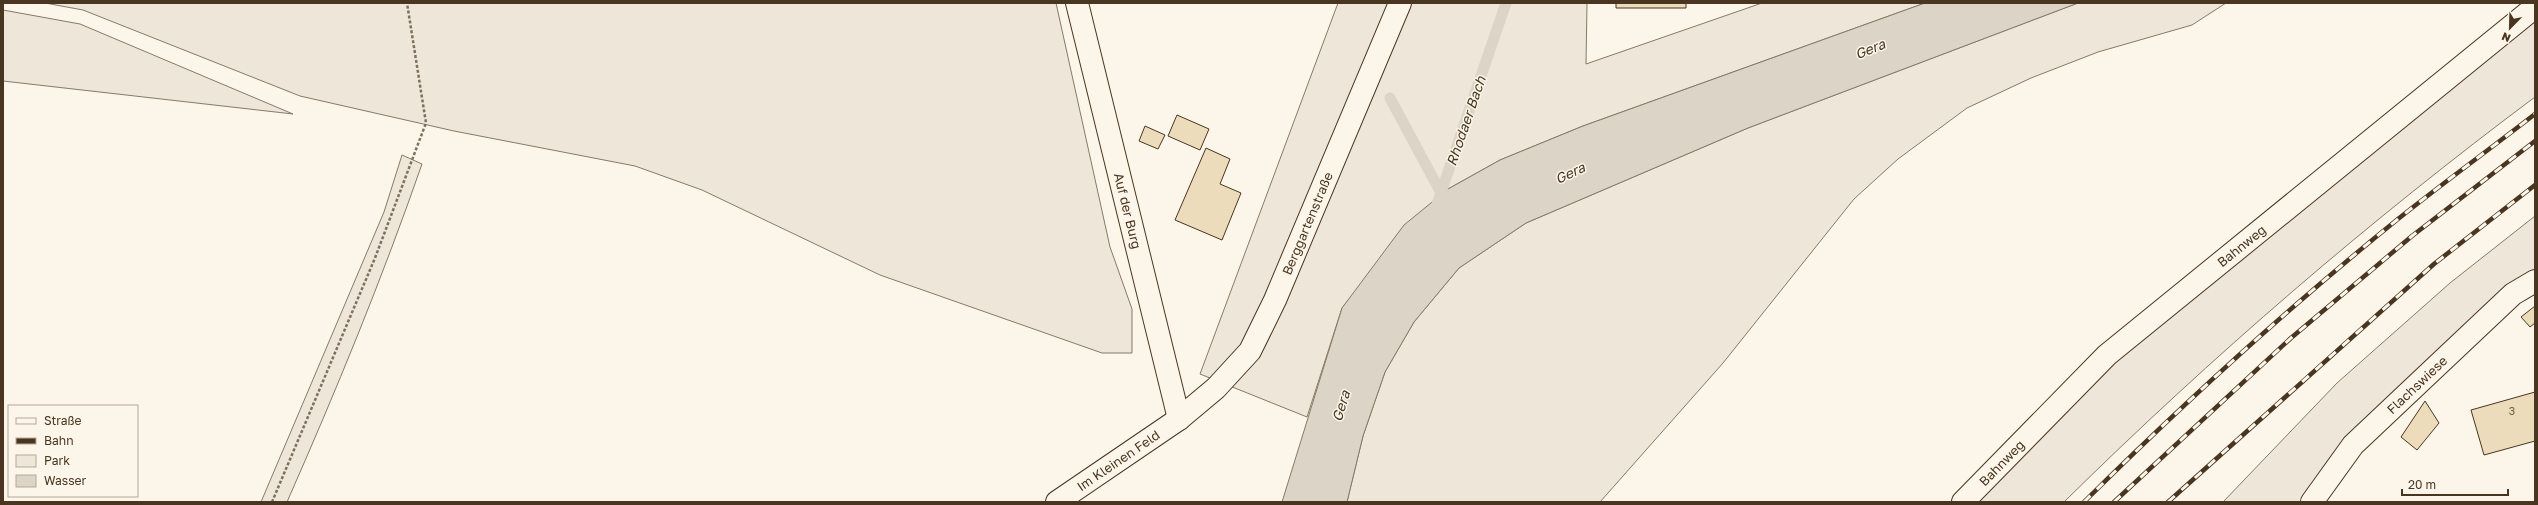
<svg xmlns="http://www.w3.org/2000/svg" width="2538" height="505" font-family="'Golos Text',sans-serif">
  <style>
    .green { fill: #ede6d9; stroke: #887966 }
    .water { fill: #dcd4c6; stroke: #887966 }
    .lines { fill: none; stroke-linecap: round; stroke-linejoin: round }
    .stream { stroke: #dcd4c6; stroke-width: 11 }
    .building { fill: #ecdcbc; stroke: #4a3520 }
    .minor-casing { stroke: #4a3520; stroke-width: 24 }
    .path { stroke: #7f6f5c; stroke-width: 2.5; stroke-dasharray: 3 2; stroke-linecap: butt }
    .minor { stroke: #fbf6e9; stroke-width: 22 }
    .rail-casing { stroke: #4a3520; stroke-width: 4.5 }
    .rail { stroke: #fbf6e9; stroke-width: 3; stroke-dasharray: 9; stroke-linecap: butt }
    .labels { text-anchor: middle; stroke-width: 3; stroke-linejoin: round; paint-order: stroke }
    .number-label { font-size: 11px; fill: #725f47 }
    .street-label { font-size: 13px; fill: #4a3520; stroke: #fbf6e9 }
    .water-label { font-size: 14px; font-style: italic; fill: #4a3520; stroke: #fbf6e9 }
  </style>
  <rect width="100%" height="100%" fill="#fbf6e9"/>
  <path class="green" d="M45 3H1056L1110 247 1132 309V353H1102L880 275 702 190 635 166 454 131 300 96 83 10Z
    M1338 3H1587L1586 64 1762 3H1925L1583 126 1500 160 1448 189 1366 278 1342 308 1307 417 1200 374Z
    M2078 3H2226L2192 25 2098 52 2031 78 1967 108 1898 159 1854 199 1723 363 1600 502H1347L1363 436 1385 372 1414 322 1459 268 1526 223 1748 128Z
    M3 10 80 24 293 114 3 81Z
    M2535 16V97C2369 221 2212 356 2064 502H1974L2112 361Z
    M402 155 422 164C382 279 336 391 287 502H261L384 212Z
    M2535 216V271L2302 502H2223L2337 383 2450 283Z"/>
  <path class="water" d="M1925 3H2078L1748 128 1526 223 1459 268 1414 322 1385 372 1363 436 1347 502H1282L1342 308 1404 225 1448 189 1500 160 1583 126Z"/>
  <g class="lines">
    <path class="stream" d="M1390 98 1441 193
      M1435 210 1506 3"/>
  </g>
  <path class="building" d="M1616 3H1686V8H1616Z
    M1177 115 1209 129 1200 150 1168 136Z
    M1145 126 1165 135 1158 149 1139 141Z
    M1206 148 1230 159 1220 184 1241 193 1222 240 1175 220Z
    M2535 306V323L2530 327 2521 317Z
    M2535 392V441L2484 455 2471 410Z
    M2425 401 2439 423 2417 450 2401 437Z"/>
  <g class="lines">
    <g class="minor-casing">
      <g id="minor">
        <path id="s1" d="M1077 3 1179 419"/>
        <path id="s2" d="M1057 502 1179 419 1216 388 1250 351 1275 300 1400 3"/>
        <path id="s3" d="M1963 502 2107 355 2535 7"/>
        <path id="s4" d="M2312 502 2353 445 2513 294 2535 281"/>
      </g>
    </g>
    <path class="path" d="M272 502 375 258 426 123 407 3"/>
    <use href="#minor" class="minor"/>
    <g class="rail-casing">
      <path id="rail" d="M2084 502C2184 403 2289 307 2398 219 2443 183 2490 149 2535 114
        M2114 502 2291 338 2412 236 2535 141
        M2168 502 2434 264 2535 185"/>
    </g>
    <use href="#rail" class="rail"/>
  </g>
  <g class="labels">
    <g class="number-label">
      <text x="2512" y="415">3</text>
    </g>
    <g class="street-label">
      <text dy="5" stroke="none"><textPath href="#s1" startOffset="214">Auf der Burg</textPath></text>
      <text dy="5" stroke="none"><textPath href="#s2" startOffset="386">Berggartenstraße</textPath></text>
      <text dy="5" stroke="none"><textPath href="#s3" startOffset="379">Bahnweg</textPath></text>
      <text dy="5" stroke="none"><textPath href="#s4" startOffset="158">Flachswiese</textPath></text>
      <text dy="5" stroke="none"><textPath href="#s2" startOffset="74">Im Kleinen Feld</textPath></text>
      <text dy="5" stroke="none"><textPath href="#s3" startOffset="55">Bahnweg</textPath></text>
    </g>
    <g class="water-label">
      <text transform="translate(1870 49) rotate(-22)" y="5">Gera</text>
      <text transform="translate(1466 121) rotate(-71)" y="5">Rhodaer Bach</text>
      <text transform="translate(1570 173) rotate(-25)" y="5">Gera</text>
      <text transform="translate(1341 406) rotate(-73)" y="5">Gera</text>
    </g>
  </g>
  <rect width="2538" height="505" fill="none" stroke="#4a3520" stroke-width="8"/>
  <rect x="8" y="405" width="130" height="92" fill="#fbf6e9" stroke="#b4a999"/>
  <rect x="16" y="418" width="20" height="6" fill="#fbf6e9" stroke="#b4a999"/>
  <text x="44" y="425" font-size="12" fill="#4a3520">Straße</text>
  <rect x="16" y="438" width="20" height="6" fill="#4a3520" stroke="#b4a999"/>
  <text x="44" y="445" font-size="12" fill="#4a3520">Bahn</text>
  <rect x="16" y="455" width="20" height="12" fill="#ede6d9" stroke="#b4a999"/>
  <text x="44" y="465" font-size="12" fill="#4a3520">Park</text>
  <rect x="16" y="475" width="20" height="12" fill="#dcd4c6" stroke="#b4a999"/>
  <text x="44" y="485" font-size="12" fill="#4a3520">Wasser</text>
  <g transform="translate(2510 28) rotate(203)" stroke="#fbf6e9" stroke-width="3" paint-order="stroke">
  <path d="M0-3L7 15L0 10L-7 15Z" fill="#4a3520"/>
  <text y="-6" font-size="11" font-weight="bold" text-anchor="middle" fill="#4a3520">N</text>
  </g>
  <path d="M2402 489v6h106v-6" fill="none" stroke="#4a3520" stroke-width="2"/>
  <text x="2408" y="489" font-size="12" fill="#4a3520" stroke="#fbf6e9" stroke-width="3" paint-order="stroke">20 m</text>
</svg>
